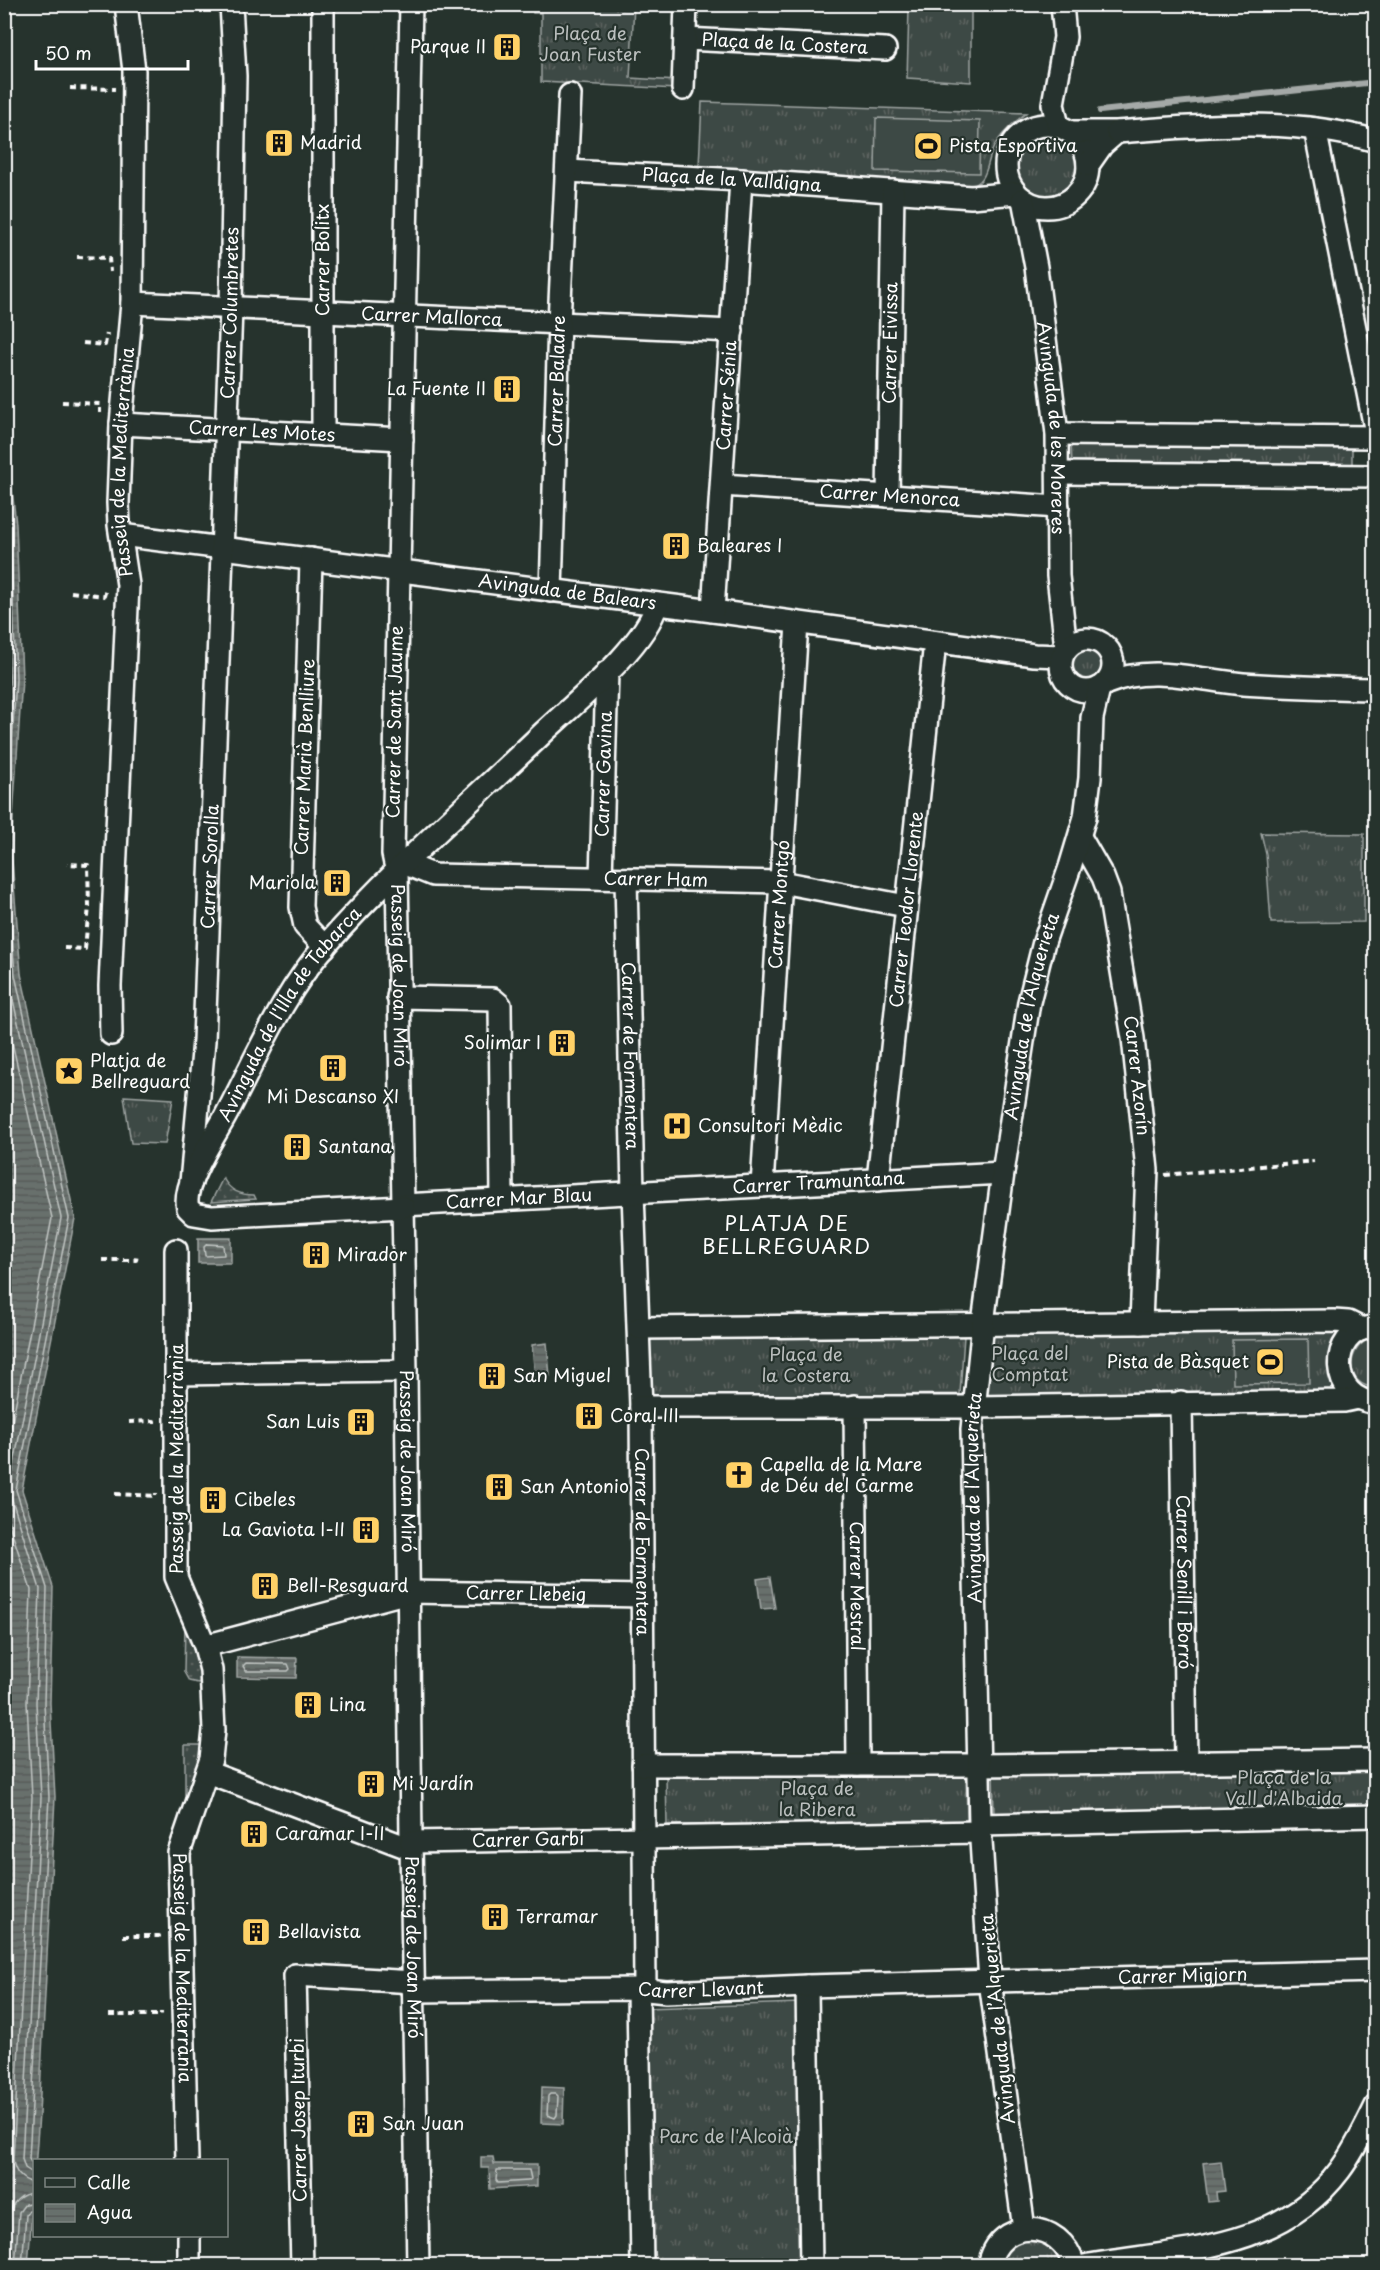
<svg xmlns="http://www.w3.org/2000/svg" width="1380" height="2270" font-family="'Playpen Sans',sans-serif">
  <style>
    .grass { fill: url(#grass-tufts); stroke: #9ea4a2; stroke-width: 1.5 }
    .garden { fill: url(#garden-dots); stroke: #9ea4a2; stroke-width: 1.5 }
    .pitch { fill: #3e4944; stroke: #9ea4a2; stroke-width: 1.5 }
    .water { fill: url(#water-rules); stroke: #a4a9a7; stroke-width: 1.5 }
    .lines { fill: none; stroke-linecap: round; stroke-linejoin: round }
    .shore { stroke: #c2c6c4; stroke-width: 1.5 }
    .stream { stroke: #a4a9a7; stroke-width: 6 }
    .minor-casing { stroke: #fff; stroke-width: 26 }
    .path { stroke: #fff; stroke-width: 4; stroke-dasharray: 6 4.5; stroke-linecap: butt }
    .minor { stroke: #26332d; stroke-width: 21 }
    .labels { text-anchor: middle; stroke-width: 4.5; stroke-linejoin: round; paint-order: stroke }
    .park-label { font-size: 18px; fill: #bbbfbe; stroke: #26332d }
    .street-label { font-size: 18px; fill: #fff; stroke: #26332d }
    .poi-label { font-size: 18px; fill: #fff; stroke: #26332d; text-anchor: start }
    .neighbourhood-label { font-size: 20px; letter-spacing: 1.5px; fill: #fff; stroke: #26332d }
  </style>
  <defs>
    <pattern id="grass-tufts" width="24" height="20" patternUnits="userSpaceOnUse" patternTransform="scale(1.5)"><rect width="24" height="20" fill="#3e4944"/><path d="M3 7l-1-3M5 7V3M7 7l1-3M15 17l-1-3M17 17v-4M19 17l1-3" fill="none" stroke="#5b6460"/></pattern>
    <pattern id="garden-dots" width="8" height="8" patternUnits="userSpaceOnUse" patternTransform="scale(1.5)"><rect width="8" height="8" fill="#3e4944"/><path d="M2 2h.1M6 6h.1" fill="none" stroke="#5b6460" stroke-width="1.8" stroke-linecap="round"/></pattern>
    <pattern id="water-rules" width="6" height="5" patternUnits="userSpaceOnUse" patternTransform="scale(1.5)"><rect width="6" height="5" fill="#67706c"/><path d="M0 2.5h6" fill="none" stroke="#575a59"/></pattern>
  </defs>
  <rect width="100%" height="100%" fill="#26332d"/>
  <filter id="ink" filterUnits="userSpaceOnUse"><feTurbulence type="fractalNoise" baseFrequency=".0167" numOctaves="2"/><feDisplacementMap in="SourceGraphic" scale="12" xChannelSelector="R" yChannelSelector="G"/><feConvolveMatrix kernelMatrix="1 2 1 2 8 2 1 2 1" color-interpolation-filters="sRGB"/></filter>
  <g filter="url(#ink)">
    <path class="grass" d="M533 5H634L630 78 677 81V89L541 82V13H533Z
      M916 5H971V82L907 78 909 9H916Z
      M702 102 1026 113C1015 122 1004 131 996 143 985 159 991 185 966 187L699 167Z
      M1016 165a30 30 0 1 1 60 0a30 30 0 1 1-60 0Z
      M1071 440 1352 443V468L1072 467Z
      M1069 664a17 17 0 1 1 34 0a17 17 0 1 1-34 0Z
      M1261 833 1364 834V922L1271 923 1266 854Z
      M124 1096 173 1099 165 1144 131 1143Z
      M1343 1330 1340 1391 987 1396 993 1334Z
      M649 1336H964L960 1394 652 1397Z
      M1373 1337H1375V1387C1344 1386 1345 1347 1373 1337Z
      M1375 1765V1809L994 1815 993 1771Z
      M966 1774 967 1823 667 1825 666 1775Z
      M801 2003 805 2265H652L645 2008Z
      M1038 2239 1056 2250 1063 2266H999C1004 2244 1019 2241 1038 2239Z"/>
    <path class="garden" d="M223 1178C230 1191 240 1195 254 1195L256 1199 211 1202Z
      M185 1624H188L204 1679 198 1683 189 1681 184 1672Z
      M185 1745H208L190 1798H185Z"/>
    <path class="pitch" d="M876 118 980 121 979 173 875 171Z
      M1308 1339 1309 1383 1233 1384 1232 1340Z"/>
    <path class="water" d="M4 174 8 277 6 438 16 524 22 679 11 848 21 974 75 1218 22 1490 53 1587 50 1703 55 1797 39 2114 28 2266 4 2265Z
      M198 1238H231V1263H198Z
      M547 1343 550 1376 535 1377 532 1345Z
      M770 1577 775 1608 761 1609 757 1579Z
      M237 1657 297 1658 296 1678 237 1677Z
      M542 2087 564 2088 563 2124 541 2123Z
      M493 2157 494 2164H537V2186L490 2189 489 2168H481V2157Z
      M1221 2161 1225 2191 1216 2192 1217 2201 1208 2202 1203 2163Z"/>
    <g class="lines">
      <path class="shore" d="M4 476 10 524 16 679 5 848 15 975 69 1218 16 1490 47 1588 44 1703 49 1797 29 2159 34 2166
        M4 562 9 679 4 746
        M4 936 8 977 61 1218 9 1490 40 1589 36 1703 41 1797 22 2159 25 2168 34 2174
        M4 1007 52 1218 4 1463
        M207 1244 223 1245 224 1255 205 1256 204 1247Z
        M4 1509 31 1590 27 1703 32 1797 13 2159C14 2172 21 2180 34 2183
        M246 1663 288 1664 290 1669 288 1671H246L243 1666Z
        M550 2094H556L558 2096 557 2115 555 2118 547 2115 548 2096Z
        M497 2170H529L531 2179 528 2181 498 2183 496 2180Z
        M6 2266C6 2241 1 2194 34 2193
        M15 2266 19 2212 25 2204 34 2202
        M22 2266 26 2215 29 2210 34 2209"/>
      <path class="stream" d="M1100 111 1376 82"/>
      <g class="minor-casing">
        <g id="minor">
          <path id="s1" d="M411 4 393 854 397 873 406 1371 411 1842 418 2266"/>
          <path id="s2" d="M685 39 885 49"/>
          <path d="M683 89 686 4"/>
          <circle cx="1047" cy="166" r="41"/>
          <path d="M1058 126 1053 104 1065 37 1062 4"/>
          <path d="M1315 129 1376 433"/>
          <path d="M1070 132H1117L1102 145 1088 165"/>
          <path d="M1117 132C1203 125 1291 117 1376 141"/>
          <path id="s3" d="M567 171 741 180 971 197 1016 193"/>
          <path id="s4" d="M1023 199 1036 267 1057 434 1058 576 1066 648"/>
          <path id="s5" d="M132 303 732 331"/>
          <path id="s6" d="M121 424 402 439"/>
          <path d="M1057 434 1376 437"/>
          <path d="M323 435V4"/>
          <path d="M1059 473 1376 476"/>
          <path id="s7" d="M722 485 1058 507"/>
          <path id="s8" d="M888 496 893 191"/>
          <path id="s9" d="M121 535 713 611 1034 655 1062 656"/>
          <path d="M311 559 301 907 305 926 325 947"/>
          <path id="s10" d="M551 591 559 322 570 95"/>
          <path id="s11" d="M713 611 741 180"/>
          <circle cx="1087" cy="665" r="26"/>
          <path d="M1107 683C1150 664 1198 680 1243 684 1287 687 1331 688 1376 689"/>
          <path id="s12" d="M1080 837 1103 877 1109 893 1133 1038 1147 1170 1141 1323"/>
          <path id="s13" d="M406 864 433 875 781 882 906 906"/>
          <path id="s14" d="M601 878 607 672"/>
          <path id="s15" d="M626 879 633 1193 641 1407 645 1990"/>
          <path d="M398 997 493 999 500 1005 502 1199"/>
          <path id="s16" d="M111 1034 110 986 128 585 119 525 118 503 121 424 132 303 134 71 126 4"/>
          <path id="s17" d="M878 1180 935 642"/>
          <path id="s18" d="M191 1182 204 1041 231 309 235 76 231 4"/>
          <path id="s19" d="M762 1186 797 623"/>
          <path id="s20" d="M403 1205 1003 1173"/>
          <path id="s21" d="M403 1207 212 1217 194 1214 188 1208C181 1186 214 1137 225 1117 256 1059 282 994 326 945 393 869 471 802 544 732 577 701 645 646 657 604"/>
          <path id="s22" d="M176 1250V1577L205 1646 211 1670 214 1730 211 1759 179 1853 187 2160"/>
          <path d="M1372 1327C1326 1331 1330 1402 1376 1402"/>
          <path d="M639 1328 1334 1321 1348 1322 1362 1329"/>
          <path d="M177 1374 406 1371"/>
          <path id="s23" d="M1181 1402 1186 1762"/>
          <path id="s24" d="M855 1406 858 1765"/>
          <path d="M641 1407H974L1344 1401 1358 1398"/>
          <path id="s25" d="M205 1646 408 1592 643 1596"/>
          <path d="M643 1765H979L1376 1760"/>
          <path d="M207 1772 411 1849"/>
          <path d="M980 1825 1376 1816"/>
          <path id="s26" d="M411 1842 981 1832"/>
          <path d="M807 1986 811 2266"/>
          <path d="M638 1989 642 2266"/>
          <path id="s27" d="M413 1991 638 1989 666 1992 807 1986 1376 1971"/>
          <path id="s28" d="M1024 2229 990 1981 980 1825 972 1429 983 1323 1003 1173 1029 1002 1044 942 1070 867 1085 817 1090 778 1092 718 1099 688"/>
          <path d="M189 2236V2266"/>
          <path d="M302 2266 295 1975 414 1982"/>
          <path d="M989 2266C998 2216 1062 2218 1074 2266"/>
          <path d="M1084 2266C1175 2249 1278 2253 1340 2170 1355 2150 1365 2128 1376 2106"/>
        </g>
      </g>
      <path class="path" d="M70 88 115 89
        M77 257 109 258 110 272
        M83 343 105 345 107 333
        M62 402 100 404V413
        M71 592 104 596 106 589
        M64 948 85 949 89 906 88 865 67 864
        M1165 1175 1314 1161
        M102 1260H136L137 1252
        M129 1422 154 1421V1426
        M115 1494 156 1496V1493
        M123 1936H159V1938
        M109 2015H161V2012"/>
      <use href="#minor" class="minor"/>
    </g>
  </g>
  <defs>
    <g id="building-square" transform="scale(1.5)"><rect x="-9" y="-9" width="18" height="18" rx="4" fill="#ffd166" stroke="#26332d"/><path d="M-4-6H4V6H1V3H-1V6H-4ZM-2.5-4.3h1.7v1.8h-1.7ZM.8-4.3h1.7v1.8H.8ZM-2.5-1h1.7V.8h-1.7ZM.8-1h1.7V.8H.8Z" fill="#111"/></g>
    <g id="stadium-square" transform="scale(1.5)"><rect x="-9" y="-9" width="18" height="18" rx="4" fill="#ffd166" stroke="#26332d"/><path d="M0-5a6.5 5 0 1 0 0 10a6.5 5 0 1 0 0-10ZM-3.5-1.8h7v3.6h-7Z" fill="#111"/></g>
    <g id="sight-square" transform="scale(1.5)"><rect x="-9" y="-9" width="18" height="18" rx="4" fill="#ffd166" stroke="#26332d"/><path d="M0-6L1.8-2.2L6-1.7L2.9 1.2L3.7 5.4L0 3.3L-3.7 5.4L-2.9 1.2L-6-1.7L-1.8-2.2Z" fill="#111"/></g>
    <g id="hospital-square" transform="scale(1.5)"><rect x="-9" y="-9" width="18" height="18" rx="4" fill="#ffd166" stroke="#26332d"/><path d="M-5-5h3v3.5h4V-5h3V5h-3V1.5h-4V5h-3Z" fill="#111"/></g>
    <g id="church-square" transform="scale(1.5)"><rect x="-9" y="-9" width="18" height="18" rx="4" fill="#ffd166" stroke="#26332d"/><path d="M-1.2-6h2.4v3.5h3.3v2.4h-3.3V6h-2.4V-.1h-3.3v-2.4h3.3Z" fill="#111"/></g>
  </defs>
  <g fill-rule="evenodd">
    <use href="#building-square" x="507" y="47"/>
    <use href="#building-square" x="279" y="143"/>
    <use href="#stadium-square" x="928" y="146"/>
    <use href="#building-square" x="507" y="389"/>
    <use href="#building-square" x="676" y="546"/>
    <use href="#building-square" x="337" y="883"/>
    <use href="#building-square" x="562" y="1043"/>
    <use href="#building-square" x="333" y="1068"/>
    <use href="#sight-square" x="69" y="1071"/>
    <use href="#hospital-square" x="677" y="1126"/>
    <use href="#building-square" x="297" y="1147"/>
    <use href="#building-square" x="316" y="1255"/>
    <use href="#stadium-square" x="1270" y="1362"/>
    <use href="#building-square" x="492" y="1376"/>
    <use href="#building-square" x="589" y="1416"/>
    <use href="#building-square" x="361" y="1422"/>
    <use href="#church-square" x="739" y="1475"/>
    <use href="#building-square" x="499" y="1487"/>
    <use href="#building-square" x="213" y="1500"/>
    <use href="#building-square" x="366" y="1530"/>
    <use href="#building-square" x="265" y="1586"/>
    <use href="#building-square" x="308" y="1705"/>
    <use href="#building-square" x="371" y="1784"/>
    <use href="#building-square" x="254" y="1834"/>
    <use href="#building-square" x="495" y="1917"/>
    <use href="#building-square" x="256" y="1932"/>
    <use href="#building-square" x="361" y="2124"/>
  </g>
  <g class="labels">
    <g class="park-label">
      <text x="590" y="40">Plaça de<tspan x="590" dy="21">Joan Fuster</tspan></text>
      <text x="1030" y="1360">Plaça del<tspan x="1030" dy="21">Comptat</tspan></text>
      <text x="806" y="1361">Plaça de<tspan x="806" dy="21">la Costera</tspan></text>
      <text x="1284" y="1784">Plaça de la<tspan x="1284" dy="21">Vall d'Albaida</tspan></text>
      <text x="817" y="1795">Plaça de<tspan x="817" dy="21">la Ribera</tspan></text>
      <text x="726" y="2143">Parc de l'Alcoià</text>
    </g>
    <g class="street-label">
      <text dy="6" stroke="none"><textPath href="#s2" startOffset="100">Plaça de la Costera</textPath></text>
      <text dy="6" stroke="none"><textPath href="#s3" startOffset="165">Plaça de la Valldigna</textPath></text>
      <text transform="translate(323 260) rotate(-90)" y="6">Carrer Bolitx</text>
      <text dy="6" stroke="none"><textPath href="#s18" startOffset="870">Carrer Columbretes</textPath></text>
      <text dy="6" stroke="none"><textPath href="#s5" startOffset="300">Carrer Mallorca</textPath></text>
      <text dy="6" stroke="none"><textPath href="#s8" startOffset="153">Carrer Eivissa</textPath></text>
      <text dy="6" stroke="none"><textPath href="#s10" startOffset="210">Carrer Baladre</textPath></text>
      <text dy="6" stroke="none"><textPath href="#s11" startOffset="216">Carrer Sénia</textPath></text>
      <text dy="6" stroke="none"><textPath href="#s4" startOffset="231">Avinguda de les Moreres</textPath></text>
      <text dy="6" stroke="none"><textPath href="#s6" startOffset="141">Carrer Les Motes</textPath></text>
      <text dy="6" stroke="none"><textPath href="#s16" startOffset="573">Passeig de la Mediterrània</textPath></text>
      <text dy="6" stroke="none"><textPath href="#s7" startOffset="168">Carrer Menorca</textPath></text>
      <text dy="6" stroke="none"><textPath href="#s9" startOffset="450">Avinguda de Balears</textPath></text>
      <text transform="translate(395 722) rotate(-89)" y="6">Carrer de Sant Jaume</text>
      <text transform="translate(305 757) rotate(-88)" y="6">Carrer Marià Benlliure</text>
      <text dy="6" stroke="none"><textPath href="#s14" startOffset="104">Carrer Gavina</textPath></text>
      <text dy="6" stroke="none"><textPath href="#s18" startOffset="316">Carrer Sorolla</textPath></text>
      <text dy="6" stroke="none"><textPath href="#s13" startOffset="252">Carrer Ham</textPath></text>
      <text dy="6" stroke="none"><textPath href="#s19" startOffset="282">Carrer Montgó</textPath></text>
      <text dy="6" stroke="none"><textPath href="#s17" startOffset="272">Carrer Teodor Llorente</textPath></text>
      <text dy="6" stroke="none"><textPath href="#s1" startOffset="972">Passeig de Joan Miró</textPath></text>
      <text dy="6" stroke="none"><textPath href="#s21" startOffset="440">Avinguda de l'Illa de Tabarca</textPath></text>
      <text dy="6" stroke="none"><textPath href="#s28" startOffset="1220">Avinguda de l’Alquerieta</textPath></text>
      <text dy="6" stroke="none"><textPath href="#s15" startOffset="177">Carrer de Formentera</textPath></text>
      <text dy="6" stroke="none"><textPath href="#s12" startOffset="248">Carrer Azorín</textPath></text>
      <text dy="6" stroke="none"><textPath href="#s20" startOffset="416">Carrer Tramuntana</textPath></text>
      <text dy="6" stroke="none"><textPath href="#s20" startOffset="116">Carrer Mar Blau</textPath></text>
      <text transform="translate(177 1459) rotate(-90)" y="6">Passeig de la Mediterrània</text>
      <text dy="6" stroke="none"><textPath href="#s1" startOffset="1458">Passeig de Joan Miró</textPath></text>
      <text dy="6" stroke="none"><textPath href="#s28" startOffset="734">Avinguda de l’Alquerieta</textPath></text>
      <text dy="6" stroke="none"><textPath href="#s15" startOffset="663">Carrer de Formentera</textPath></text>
      <text dy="6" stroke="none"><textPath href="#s23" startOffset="180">Carrer Senill i Borró</textPath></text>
      <text dy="6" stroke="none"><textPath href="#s24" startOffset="180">Carrer Mestral</textPath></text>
      <text dy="6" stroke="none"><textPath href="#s25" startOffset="328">Carrer Llebeig</textPath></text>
      <text dy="6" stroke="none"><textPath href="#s26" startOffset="117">Carrer Garbí</textPath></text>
      <text dy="6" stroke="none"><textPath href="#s1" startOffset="1944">Passeig de Joan Miró</textPath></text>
      <text dy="6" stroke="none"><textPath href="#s22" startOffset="730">Passeig de la Mediterrània</textPath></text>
      <text dy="6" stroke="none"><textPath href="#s27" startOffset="770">Carrer Migjorn</textPath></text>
      <text dy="6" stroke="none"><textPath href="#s27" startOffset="288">Carrer Llevant</textPath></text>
      <text transform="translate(998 2019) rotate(-96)" y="6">Avinguda de l’Alquerieta</text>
      <text transform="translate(299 2120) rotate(-91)" y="6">Carrer Josep Iturbi</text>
    </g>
    <g class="poi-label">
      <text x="486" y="53" text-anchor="end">Parque II</text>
      <text x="300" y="149">Madrid</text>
      <text x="949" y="152">Pista Esportiva</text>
      <text x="486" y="395" text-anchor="end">La Fuente II</text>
      <text x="697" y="552">Baleares I</text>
      <text x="316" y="889" text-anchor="end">Mariola</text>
      <text x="541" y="1049" text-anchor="end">Solimar I</text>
      <text x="90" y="1067">Platja de<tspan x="90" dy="21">Bellreguard</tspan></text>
      <text x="333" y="1103" text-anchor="middle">Mi Descanso XI</text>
      <text x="698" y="1132">Consultori Mèdic</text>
      <text x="318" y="1153">Santana</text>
      <text x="337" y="1261">Mirador</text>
      <text x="1249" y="1368" text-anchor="end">Pista de Bàsquet</text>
      <text x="513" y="1382">San Miguel</text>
      <text x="610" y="1422">Coral III</text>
      <text x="340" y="1428" text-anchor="end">San Luis</text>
      <text x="760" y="1471">Capella de la Mare<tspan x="760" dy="21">de Déu del Carme</tspan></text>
      <text x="520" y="1493">San Antonio</text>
      <text x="234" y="1506">Cibeles</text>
      <text x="345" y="1536" text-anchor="end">La Gaviota I-II</text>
      <text x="286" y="1592">Bell-Resguard</text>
      <text x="329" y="1711">Lina</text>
      <text x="392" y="1790">Mi Jardín</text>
      <text x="275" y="1840">Caramar I-II</text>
      <text x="516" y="1923">Terramar</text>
      <text x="277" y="1938">Bellavista</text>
      <text x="382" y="2130">San Juan</text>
    </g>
    <g class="neighbourhood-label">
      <text x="787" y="1231">PLATJA DE<tspan x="787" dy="23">BELLREGUARD</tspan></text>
    </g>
  </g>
  <rect width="1380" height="2270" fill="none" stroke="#26332d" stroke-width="24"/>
  <rect x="12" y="12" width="1356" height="2246" fill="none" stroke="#fff" stroke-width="2" filter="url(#ink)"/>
  <rect x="33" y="2159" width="195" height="78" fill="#26332d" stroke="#7d8581" stroke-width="1.5"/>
  <rect x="45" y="2178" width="30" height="9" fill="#26332d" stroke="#7d8581" stroke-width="1.5"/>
  <text x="87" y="2189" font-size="18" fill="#ffffff">Calle</text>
  <rect x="45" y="2204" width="30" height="18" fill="url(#water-rules)" stroke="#7d8581" stroke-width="1.5"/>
  <text x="87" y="2219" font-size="18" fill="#ffffff">Agua</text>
  <path d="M36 60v9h152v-9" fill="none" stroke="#ffffff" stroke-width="3"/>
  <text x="45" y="60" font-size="18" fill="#ffffff" stroke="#26332d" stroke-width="4.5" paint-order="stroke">50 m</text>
</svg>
